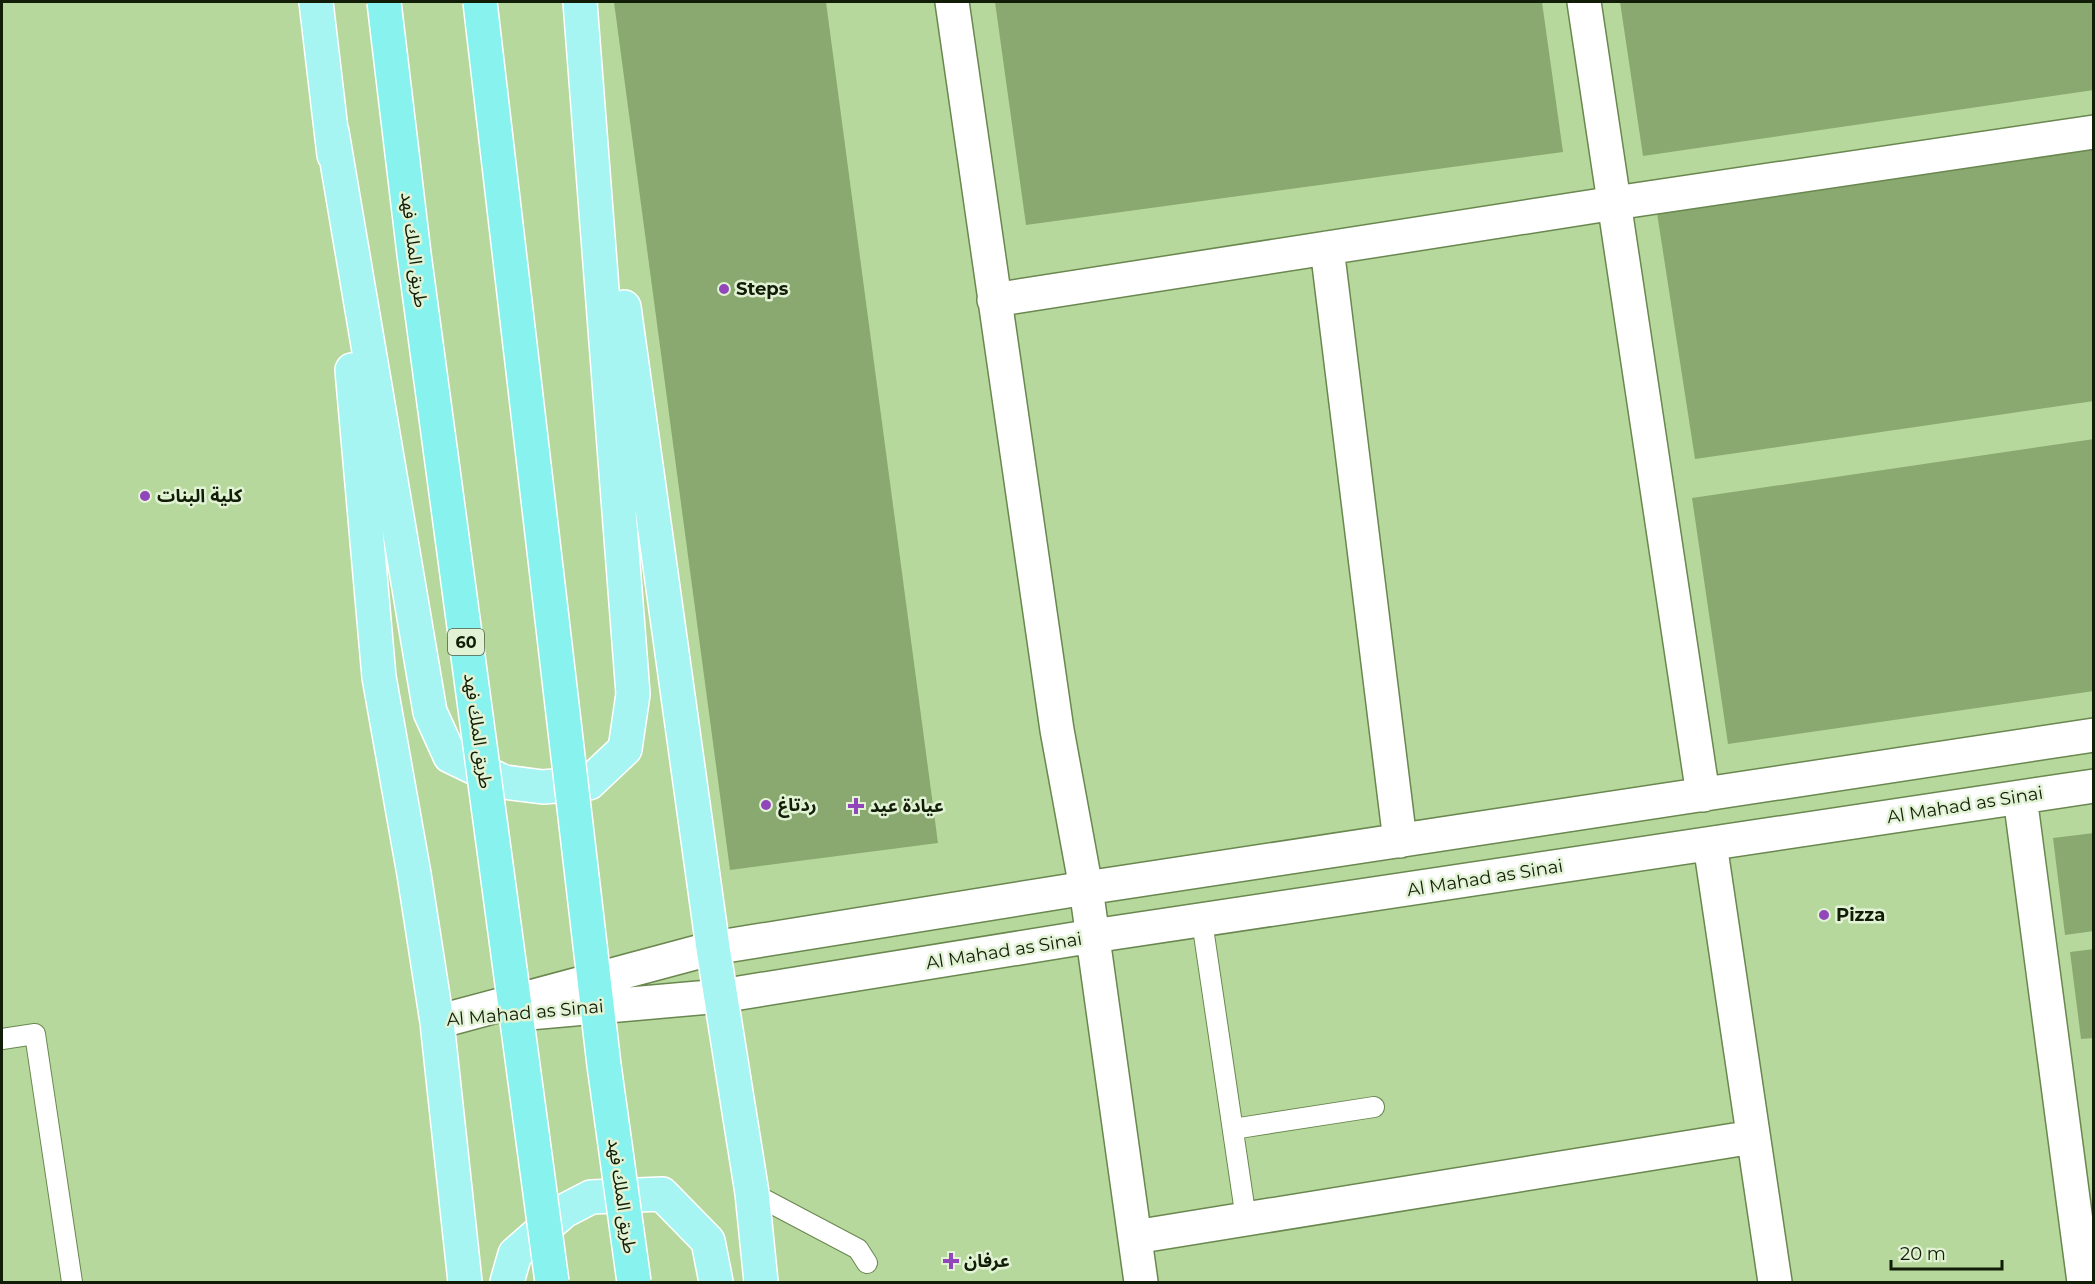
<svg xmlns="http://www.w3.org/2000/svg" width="2095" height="1284" font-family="Montserrat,'Noto Sans Arabic',sans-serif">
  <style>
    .building { fill: #8aa970 }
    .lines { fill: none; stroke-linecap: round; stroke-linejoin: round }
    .service-casing { stroke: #69874f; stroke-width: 22 }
    .minor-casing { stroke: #69874f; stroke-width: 36 }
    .primary-casing { stroke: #fff; stroke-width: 36 }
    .service { stroke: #fff; stroke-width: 20 }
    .minor { stroke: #fff; stroke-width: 33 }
    .primary { stroke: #a6f5f2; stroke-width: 33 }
    .trunk-bridge-casing { stroke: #fff; stroke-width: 36; stroke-linecap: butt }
    .trunk-bridge { stroke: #88f2ee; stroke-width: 33 }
    .poi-dot { fill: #9147b9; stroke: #e2f3d5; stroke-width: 2 }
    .labels { text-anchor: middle; stroke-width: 5; stroke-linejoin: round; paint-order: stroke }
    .shield { fill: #e2f3d5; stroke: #505d44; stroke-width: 1.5 }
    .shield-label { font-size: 16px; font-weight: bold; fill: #111d06 }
    .street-label { font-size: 18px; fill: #111d06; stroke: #e2f3d5 }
    .poi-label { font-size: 18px; font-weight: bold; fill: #111d06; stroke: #e2f3d5; text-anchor: start }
  </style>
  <rect width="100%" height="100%" fill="#b7d89d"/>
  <path class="building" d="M614 2H826L938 843 730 870Z
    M995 2H1542L1563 152 1026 225Z
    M1620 2H2094V90L1643 156Z
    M2094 149V401L1695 459 1657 213Z
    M2094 439V691L1728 744 1692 498Z
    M2094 833V931L2065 935 2053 838Z
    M2094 949V1038L2081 1039 2070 952Z"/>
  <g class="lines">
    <g class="service-casing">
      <path id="service" d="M1202 921 1246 1219
        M2 1039 35 1034 72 1282
        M1233 1129 1374 1107
        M752 1193 858 1249 867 1263"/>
    </g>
    <g class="minor-casing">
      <path id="minor" d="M952 2 1057 730 1086 888 1141 1282
        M1584 2 1703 795
        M1327 248 1400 841
        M994 300 1615 203 2094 132
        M2020 797 2084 1282
        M1710 844 1775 1282
        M529 1013 721 996 1093 936 2094 786
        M437 1022 713 948 1086 888 2094 735
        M1135 1237 1753 1137"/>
    </g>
    <g class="primary-casing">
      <path id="primary" d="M316 2 334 155
        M332 132 430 712 450 756 504 782 543 787 589 783 625 749 633 694 580 2
        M624 307 713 948 752 1193 761 1282
        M352 370 379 677 414 874 437 1022 465 1282
        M507 1282 515 1254 564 1211 591 1197 662 1194 708 1241 716 1282"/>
    </g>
    <use href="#service" class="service"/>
    <use href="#minor" class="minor"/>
    <use href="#primary" class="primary"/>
    <g class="trunk-bridge-casing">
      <path id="trunk-bridge" d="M384 2 414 254 552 1282
        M480 2 604 1065 634 1282"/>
    </g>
    <use href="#trunk-bridge" class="trunk-bridge"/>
  </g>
  <g class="poi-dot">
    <circle cx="724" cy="289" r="6"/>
    <circle cx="145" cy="496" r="6"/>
    <circle cx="766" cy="805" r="6"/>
    <path d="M853 797h6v6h6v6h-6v6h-6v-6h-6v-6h6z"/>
    <circle cx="1824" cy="915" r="6"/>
    <path d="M948 1252h6v6h6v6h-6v6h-6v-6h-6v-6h6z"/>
  </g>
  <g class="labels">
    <rect class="shield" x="448" y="629" width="36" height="26" rx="4.5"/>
    <g class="shield-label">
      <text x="466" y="648">60</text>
    </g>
    <g class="street-label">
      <text transform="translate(414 250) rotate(83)" y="6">طريق الملك فهد</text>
      <text transform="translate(478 731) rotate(82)" y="6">طريق الملك فهد</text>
      <text transform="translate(1965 805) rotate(-9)" y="6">Al Mahad as Sinai</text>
      <text transform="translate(1485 878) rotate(-9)" y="6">Al Mahad as Sinai</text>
      <text transform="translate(1004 951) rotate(-9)" y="6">Al Mahad as Sinai</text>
      <text transform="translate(525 1013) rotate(-5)" y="6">Al Mahad as Sinai</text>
      <text transform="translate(622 1196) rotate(82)" y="6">طريق الملك فهد</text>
    </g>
    <g class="poi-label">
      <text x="736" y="295">Steps</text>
      <text x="157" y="502">كلية البنات</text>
      <text x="778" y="811">ردتاغ</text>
      <text x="870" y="812">عيادة عيد</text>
      <text x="1836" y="921">Pizza</text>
      <text x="964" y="1267">عرفان</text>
    </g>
  </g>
  <rect width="2095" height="1284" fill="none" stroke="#111d06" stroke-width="6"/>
  <path d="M1891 1260v9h111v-9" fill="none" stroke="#111d06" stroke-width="3"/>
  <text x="1900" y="1260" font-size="18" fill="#111d06" stroke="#e2f3d5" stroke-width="4.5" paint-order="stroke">20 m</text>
</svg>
